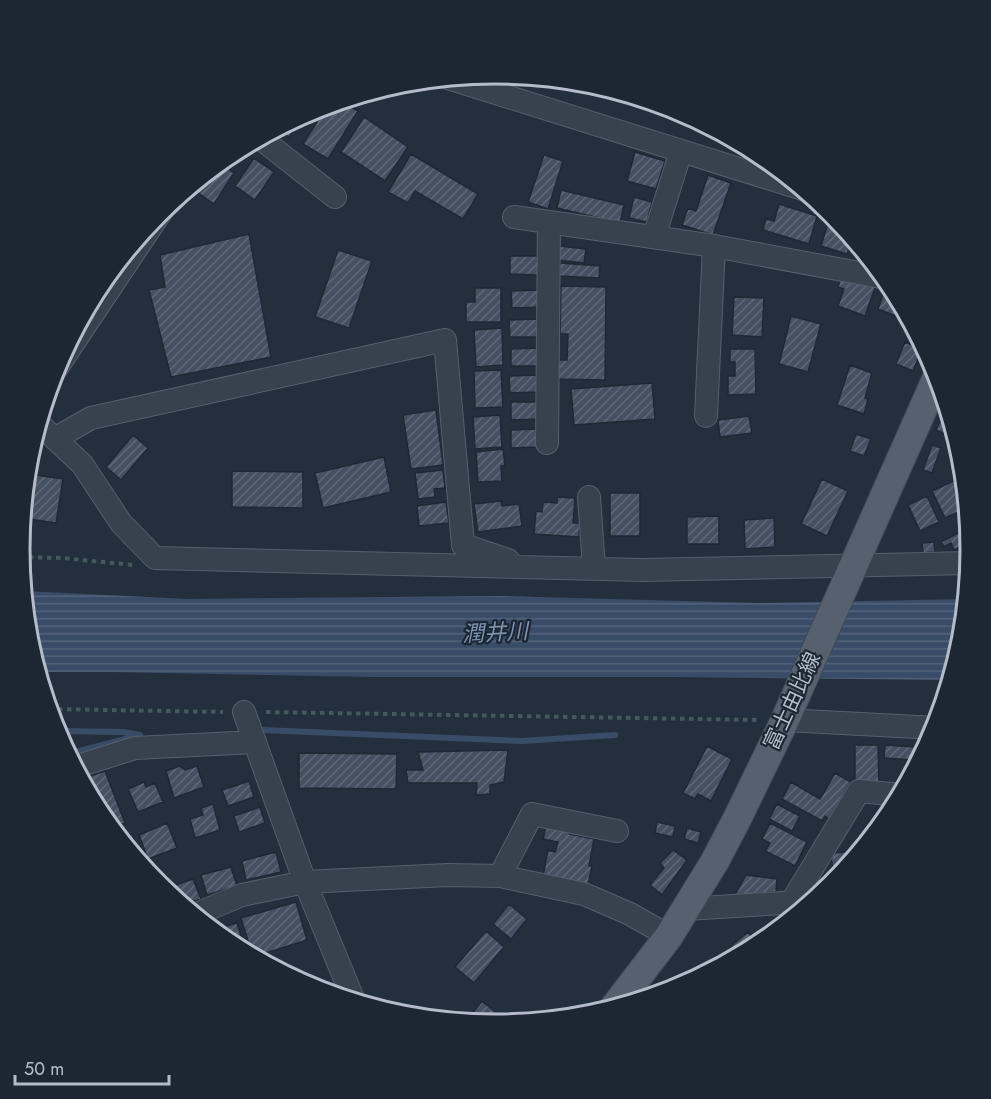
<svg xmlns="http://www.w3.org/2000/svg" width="991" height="1099" font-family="Jost,'Noto Sans JP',sans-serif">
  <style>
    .water { fill: url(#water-rules) }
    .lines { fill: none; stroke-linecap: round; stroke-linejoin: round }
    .stream { stroke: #394c67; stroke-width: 6 }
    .building { fill: url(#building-hatch); stroke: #1f2835; stroke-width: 1.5 }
    .minor-casing { stroke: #565f6c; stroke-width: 24 }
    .major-casing { stroke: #414a57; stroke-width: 30 }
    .path { stroke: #44595c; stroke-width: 4; stroke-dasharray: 4.5 4.5; stroke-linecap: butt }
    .minor { stroke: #38414e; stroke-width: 22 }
    .major { stroke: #56606e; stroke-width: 28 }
    .labels { text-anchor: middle; stroke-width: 4.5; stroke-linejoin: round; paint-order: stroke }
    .street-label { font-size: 21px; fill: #b4bcc9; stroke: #1d2633 }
    .water-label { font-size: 22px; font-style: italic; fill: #7c92b1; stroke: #1d2633 }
    .rim { fill: none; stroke: #b4bcc9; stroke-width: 3 }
  </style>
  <defs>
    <pattern id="water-rules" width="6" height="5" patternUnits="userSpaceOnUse" patternTransform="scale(1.5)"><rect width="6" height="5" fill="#394c67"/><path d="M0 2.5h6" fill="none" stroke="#53647b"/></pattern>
    <pattern id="building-hatch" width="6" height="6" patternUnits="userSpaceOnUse" patternTransform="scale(1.5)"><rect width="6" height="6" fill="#455162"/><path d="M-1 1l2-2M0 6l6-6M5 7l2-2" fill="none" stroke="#5d6877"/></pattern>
  </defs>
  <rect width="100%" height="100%" fill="#242f3e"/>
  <path class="water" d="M24 591 188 599 503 596 760 603 967 599 962 643 951 680 675 677H374L113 672H38L29 642Z"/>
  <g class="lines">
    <path class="stream" d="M263 730 522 741 615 735
      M56 731 123 732 140 735
      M68 754 137 736"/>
  </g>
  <path class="building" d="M342 101 358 111 328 159 303 144 317 122 305 114Z
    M364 117 408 147 385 181 341 152Z
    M298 118 301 120 289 137 277 129Z
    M635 152 665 161 656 189 627 181Z
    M411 154 478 194 463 219 415 191 408 203 388 192Z
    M544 155 563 161 548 209 528 202Z
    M254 158 274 172 255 200 235 186Z
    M219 163 234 173 214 204 194 190 203 177Z
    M708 175 731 183 713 235 682 225 688 208 696 211Z
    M561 190 624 205 620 223 557 208Z
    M634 197 652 202 647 222 629 218Z
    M779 204 817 216 809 244 763 230 766 219 774 221Z
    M828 223 844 228 852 237 847 254 821 246Z
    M249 234 271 357 171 377 149 290 165 287 160 255Z
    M559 246 586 249 584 263 557 260Z
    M338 250 372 261 349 328 315 317Z
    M510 256H540L539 275 510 274Z
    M560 263 600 266 599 278 559 276Z
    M842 273 876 285 865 316 838 306 844 289 838 287Z
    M561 286 606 287 605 380 555 379V360H567L568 334H560Z
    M475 288H501V322H466V302H475Z
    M539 290V307L512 308 511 291Z
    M894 291 911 322 878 309 884 292 893 295Z
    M734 297 764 298 762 337 732 335Z
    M791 316 821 324 808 372 779 364Z
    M537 319 538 337H510L509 320Z
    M502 328 503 365 476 367 474 330Z
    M905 342 922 349 913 371 896 364Z
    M538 348 539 366H511V349Z
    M730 349H755L756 394 728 395V376H735V362H730Z
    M850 365 872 373 865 398 868 399 864 414 837 405Z
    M501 370 503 407 475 408 474 371Z
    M537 375V392L510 393 509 376Z
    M652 383 655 419 574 425 571 389Z
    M511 402H538L539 419 511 420Z
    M436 410 443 465 411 469 403 415Z
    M500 415 502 447 475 449 473 417Z
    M749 416 752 433 720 437 718 420Z
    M940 421 953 427 949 436 936 430Z
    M539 429V447L511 448V430Z
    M856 434 871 439 864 456 850 451Z
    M133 435 148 448 121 480 106 467Z
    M932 445 941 448 932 473 923 470Z
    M503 449 505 466H501L502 481 478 482 476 452Z
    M384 457 391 492 323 508 315 473Z
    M443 470 445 488 434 489 435 497 418 499 415 473Z
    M232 471 303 472V508L232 507Z
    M36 475 63 479 56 523 29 519Z
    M964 476 967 508 945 518 932 491Z
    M822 479 848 491 827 536 801 524Z
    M610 493H640V536H610Z
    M927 496 939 522 920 531 908 505Z
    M557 497 575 498 573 523H580L579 537 534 534 536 511 542 512 543 502 557 503Z
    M501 501 502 506 519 504 522 526 478 532 474 504Z
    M446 502 449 523 419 526 417 506Z
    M719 516V544H687V517Z
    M774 518 775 547 745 549 744 520Z
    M969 527 971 546 964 550 962 546 954 550 951 543 944 547 941 542Z
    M934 542 935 552 923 553 922 543Z
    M855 745H878L879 785H855Z
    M885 745 915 747 914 760 884 758Z
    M707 746 732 759 711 801 698 794 695 799 683 793Z
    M508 750 504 782 490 785V794L476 795 477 783H408L406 770H423L418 752Z
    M299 753 397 754 396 789 299 788Z
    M180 766 185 770 197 766 204 787 174 798 166 771Z
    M105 771 125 823 111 828 100 814 81 779Z
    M835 773 851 782 829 819 825 816 822 821 782 799 791 782 820 799Z
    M249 781 254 797 228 806 222 790Z
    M144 782 146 787 155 783 163 802 138 812 128 789Z
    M213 804 220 830 195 838 190 819 203 815 201 808Z
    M777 804 800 816 792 831 769 819Z
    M260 807 265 823 239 832 234 816Z
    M657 822 675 826 673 837 655 833Z
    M167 823 177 848 148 859 139 835Z
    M547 823 570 828 569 834 594 839 589 866H592L588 885 543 876 548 850 555 852 558 842 543 839Z
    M770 823 807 842 795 866 765 851 770 843 762 839Z
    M687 828 701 832 698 843 684 839Z
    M132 834 143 867 120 839Z
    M673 850 687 860 662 895 650 885 664 868 660 863Z
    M276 852 281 872 246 880 242 861Z
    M848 852 849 866 842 873 833 874 831 853Z
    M231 867 237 886 207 895 201 875Z
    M746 875 777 879 776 892 735 895Z
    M193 879 201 899 183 905 169 894 167 888Z
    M296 902 307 940 253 957 241 918Z
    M509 904 527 919 511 939 493 924Z
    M237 923 246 953 231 945 212 930Z
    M486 931 504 947 474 983 455 967Z
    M748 932 759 946 724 965 722 962 736 951 731 946Z
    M482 1001 510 1024H482L471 1015Z"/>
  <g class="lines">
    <g class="minor-casing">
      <path id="minor" d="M448 78 803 189
        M260 138 335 197
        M514 217 714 246 886 278
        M654 237 681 151
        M54 372 163 209
        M706 416 714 246
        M39 424 82 464 121 523 155 558 643 570 970 563
        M56 438 91 418 445 340 463 545 508 560
        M547 443 549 223
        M589 497 594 568
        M244 712 305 882 354 1001
        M785 720 936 728
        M75 767 135 748 255 742
        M500 876 532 814 617 831
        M791 903 859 791 902 795
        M686 909 814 901
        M194 915 242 895 305 882 448 875 500 876 584 894 630 914 669 936"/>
    </g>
    <g class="major-casing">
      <path id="major" d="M613 1009 669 936 715 861 737 819 785 720 938 375"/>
    </g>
    <path class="path" d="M20 557 62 558 133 565
      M49 709 223 712
      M266 712 760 720"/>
    <use href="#minor" class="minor"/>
    <use href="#major" class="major"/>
  </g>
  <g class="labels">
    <g class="street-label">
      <text transform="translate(792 701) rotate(-65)" y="7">富士由比線</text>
    </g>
    <g class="water-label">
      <text transform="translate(495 632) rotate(-3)" y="8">潤井川</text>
    </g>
  </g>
  <path d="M0 0H991V1099H0ZM30 549a465 465 0 1 1 930 0a465 465 0 1 1-930 0Z" fill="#1d2633" fill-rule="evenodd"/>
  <path class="rim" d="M30 549a465 465 0 1 1 930 0a465 465 0 1 1-930 0Z"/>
  <path d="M15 1075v9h154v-9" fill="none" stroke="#b4bcc9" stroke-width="3"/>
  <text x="24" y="1075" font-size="18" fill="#b4bcc9" stroke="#1d2633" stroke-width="4.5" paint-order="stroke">50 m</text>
</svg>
